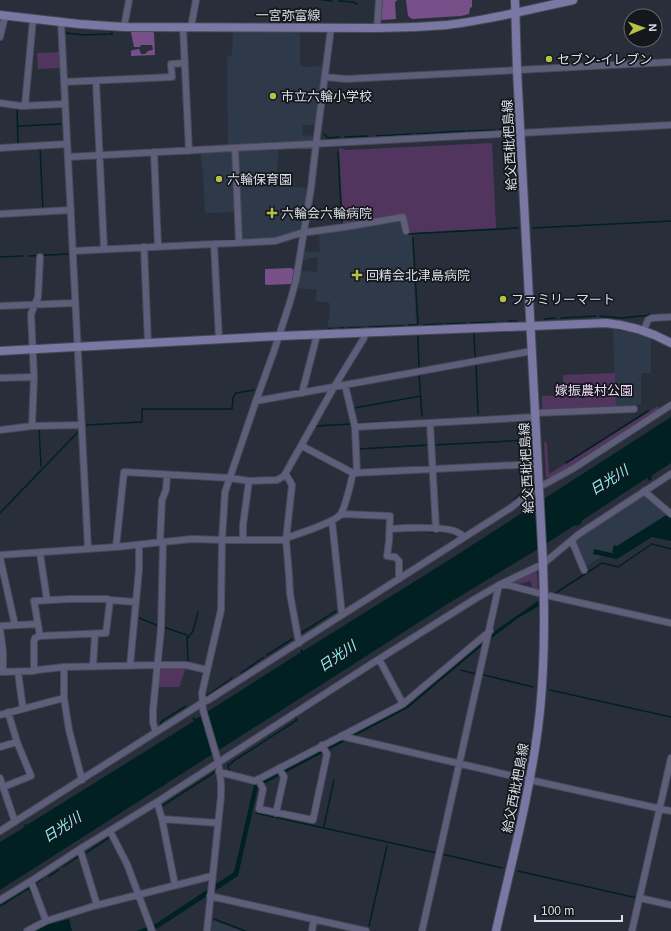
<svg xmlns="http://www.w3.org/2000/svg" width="671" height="931" font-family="Helvetica,'Noto Sans JP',sans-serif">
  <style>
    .built { fill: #2e3a4a }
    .green { fill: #51355e }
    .forest { fill: #785089 }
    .water { fill: #002022 }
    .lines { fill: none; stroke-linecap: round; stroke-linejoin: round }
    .stream { stroke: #002022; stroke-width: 1.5 }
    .street-casing { stroke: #444b57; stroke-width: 8 }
    .secondary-casing { stroke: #444b57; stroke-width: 10 }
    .street { stroke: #5f5e7a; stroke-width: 6 }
    .secondary { stroke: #7a77a3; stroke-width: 8 }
    .poi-dot { fill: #b6c148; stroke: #14171c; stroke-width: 1.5 }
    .labels { text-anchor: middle; stroke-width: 3.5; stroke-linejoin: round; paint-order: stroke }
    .street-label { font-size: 13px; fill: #dadfe7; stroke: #14171c }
    .poi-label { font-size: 13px; fill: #dadfe7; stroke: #14171c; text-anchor: start }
    .park-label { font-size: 13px; fill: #f1dafb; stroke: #14171c }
    .water-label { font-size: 14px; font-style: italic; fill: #87f6fc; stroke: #14171c }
  </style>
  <rect width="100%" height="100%" fill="#282f3b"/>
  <path class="built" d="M233 31H300V64L303 67 323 66 315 125H303L302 135 314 136 313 142 228 147 227 56 232 55Z
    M279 148 275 186 308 188 301 230 275 239 241 241 238 150Z
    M231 151 232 152 236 212 205 213 203 169H202L201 152Z
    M400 220 402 221 405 235H412L416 324 328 327 330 303 315 301 317 290 298 288 301 271 317 272 318 258H308L305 260H302L304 252H320L319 234Z
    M613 329 626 332 627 330 651 339V373H641V405L616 406Z
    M642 495H645L668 514 617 546 614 545 616 555 593 554 603 556 584 567 575 540Z
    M210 919 242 931H209Z"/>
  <path class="green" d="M59 52 60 68 38 69 37 53Z
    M492 143 496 228 409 233 405 215 343 225 339 148H341L346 150Z
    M615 373 616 406 542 409V396L564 395 563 375Z
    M658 406 660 410 572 467 550 478 546 477 544 442 547 443 549 474Z
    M534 571 537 573 538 591 532 590 531 581 514 585 509 582Z
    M162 668H186L179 687H158L160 671Z"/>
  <path class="forest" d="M382 0H398L395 2 396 19 381 20Z
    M406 0H472V7L470 8 469 14 461 16 412 19 408 16Z
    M133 31 140 32H153L154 33 155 55H154L131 56V51L133 50 139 49 141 54H145L148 51 152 50 153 49 152 45H141L140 47H134L131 32Z
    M291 268 294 270 292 283 291 284 266 285 265 284V269Z"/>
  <path class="water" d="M671 417V463L651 476 652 479 649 481 647 478 581 521 582 523 577 526 575 525 535 551 449 603 0 890V842L25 827 24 825 25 824 27 825 194 721 192 718 194 717 196 719 301 652 300 650 302 649 303 651 449 560Z
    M668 514 671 517V541L652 537 617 559 593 554 594 549 616 554 612 552 614 545 617 546Z
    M538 601 539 606 518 618 484 644 408 708 258 787 238 876 158 928 151 931H137L157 923 234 872 254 785 405 705 492 633Z
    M69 919 72 931H33L45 925Z"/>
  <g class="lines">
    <path class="stream" d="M322 0 332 1
      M339 1 354 2 355 3 357 4
      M66 33 85 35 112 34V30
      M17 108 18 145
      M18 126 61 124
      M499 129H507
      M468 131 495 130
      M324 134 328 138 339 137
      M416 134 465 131
      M376 136 412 134
      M345 137 368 136
      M40 148 43 209
      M338 152 342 225
      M533 228 671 221
      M408 234 518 228
      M29 256 68 254
      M0 257 23 256
      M600 316 620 318 652 315
      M561 318 596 316
      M544 319 556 318
      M508 321H517
      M470 323 495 322
      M445 324 465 323
      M409 325H418L413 238
      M423 325 442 324
      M369 327 402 326
      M340 328H344
      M349 328H361
      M329 329H332
      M474 333 475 359
      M418 336 419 369
      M476 364 478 414
      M419 374 422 416
      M354 408 421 396
      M416 421 433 420
      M358 423 407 421
      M86 425 142 422V409H232L233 398 236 393 254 390
      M315 426 351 424
      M39 428 41 466
      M434 445 527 440
      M358 449 429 445
      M526 458 527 420
      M566 463 648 411
      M293 482 290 472 302 449
      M515 499 528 487 526 485 527 469 521 467
      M0 513 77 433
      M423 531 433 532H441
      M554 594 602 563 618 567 652 544 671 549
      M137 617 159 626
      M163 627 187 635 188 662
      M299 633H301L336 611
      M187 639 193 631 198 612
      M267 655 292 639
      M461 670 476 674
      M241 673 264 657
      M484 675 533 687
      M550 690 671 717
      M206 695H208L232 678
      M160 724 162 721 186 706
      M232 772 229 771 228 765 232 763V762L297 720 295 717
      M162 810V806L215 772
      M256 813 437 853
      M324 826 334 780
      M84 854 110 837
      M442 854 502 868
      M63 867 79 856
      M518 871 637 898
      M49 876 59 870
      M38 892 36 883 42 879
      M0 906 29 888 32 894
      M214 919 245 931
      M369 926 387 846"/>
    <g class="street-casing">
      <path id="street" d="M61 22 88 549
        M124 27 129 0
        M183 27 189 151
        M191 27 196 0
        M377 28 379 0
        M0 37 5 16
        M325 77 346 79 671 62
        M96 81 104 249
        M64 82 172 77 171 64 185 63
        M0 103 21 106 65 104
        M25 106 33 19
        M274 146 520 133 671 125
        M0 148 67 144
        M235 148 239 242
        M154 152 158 246
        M68 157 271 146
        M0 214 71 210
        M144 247 148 343
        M73 251 214 244
        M0 306 75 303
        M644 330 648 320 652 318 671 317
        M219 339 214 244 275 241 301 233 345 227 403 217 406 231
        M0 378 34 377
        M345 385 355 427 357 473
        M302 393 317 335
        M256 401 532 351
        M535 413 634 409
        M430 423 436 529
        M32 426 34 377 31 314 38 297 40 257
        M355 427 535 417
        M0 430 32 426 82 425
        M302 446 353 473
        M286 474 292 485 286 540 289 575 290 594 299 643
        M644 491 671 514
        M341 514 390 516 389 541 387 556 395 557 399 561V579
        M332 521 342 615
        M390 529C403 528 446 526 457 532 459 533 462 535 464 537
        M286 538C298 534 333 523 340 515 345 509 351 482 353 473L538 464
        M243 540V525L249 481
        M572 541 584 570
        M160 542 162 500 166 490 167 475
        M116 547 124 472 230 478 249 481 277 480 284 476 334 387 364 338V332
        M40 553 47 600
        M0 555 116 547 163 542 192 539 222 540H286
        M0 558 15 625
        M501 585H508L538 593
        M550 596 671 623
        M0 626 38 624
        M0 629 3 651V672
        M40 636 106 633 110 600
        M93 666 95 634
        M130 666 139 569V545
        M64 667V698L69 730 82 780
        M34 671V641L35 638 40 636 34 601 69 599H106L110 600 136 602
        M0 672 34 671 37 670 64 667 158 665H186L207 670
        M18 672 23 709
        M403 704 490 631
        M0 715 64 698
        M156 732 153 723V710L161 629 163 542
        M341 736 530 780 671 811
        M0 747 17 742
        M219 772 255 781 403 704 379 659
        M0 778 15 822
        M258 779 263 789 259 809 313 820 327 754 322 745
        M3 787 31 776 17 742 8 712
        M157 802 162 819 175 885
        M276 813 284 777 279 768
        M162 819 218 823
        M0 831 202 703 208 700 512 507 529 493 574 468 671 405
        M110 831 127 864 152 931
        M80 849 97 905
        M31 881 46 921
        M210 896 366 931
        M640 898 671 905
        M0 900 31 881 80 849 157 802 379 659 475 599 499 585 543 564 579 534 671 474
        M27 931 46 921 94 906 212 876
        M207 931 221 796V783L218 761 203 710 202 693 221 610 222 540 225 492 256 401 274 351 290 302 296 280 311 188 316 144 331 28
        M312 931 314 919
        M422 931 499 585
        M632 931 671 758"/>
    </g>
    <g class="secondary-casing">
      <path id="secondary" d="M0 15 79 24 124 27 377 28C401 28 424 27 447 25 490 20 532 9 573 0
        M0 351 279 336 606 323C630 325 651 332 671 343
        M496 931C511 864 529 797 538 728 545 673 545 619 543 564L517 70 515 0"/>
    </g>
    <use href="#street" class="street"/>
    <use href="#secondary" class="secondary"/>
  </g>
  <g class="poi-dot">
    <circle cx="549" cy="59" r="4"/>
    <circle cx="273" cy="96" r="4"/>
    <circle cx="219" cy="179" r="4"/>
    <path d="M270 207h4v4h4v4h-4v4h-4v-4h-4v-4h4z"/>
    <path d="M355 269h4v4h4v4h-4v4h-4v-4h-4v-4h4z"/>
    <circle cx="503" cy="299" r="4"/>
  </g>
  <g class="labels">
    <g class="street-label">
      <text x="288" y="20">一宮弥富線</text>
      <text transform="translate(509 145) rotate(-93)" y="5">給父西枇杷島線</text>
      <text transform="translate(526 468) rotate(-93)" y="5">給父西枇杷島線</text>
      <text transform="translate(515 788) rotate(-79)" y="5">給父西枇杷島線</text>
    </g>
    <g class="poi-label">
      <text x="557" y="64">セブン-イレブン</text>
      <text x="281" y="101">市立六輪小学校</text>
      <text x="227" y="184">六輪保育園</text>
      <text x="281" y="218">六輪会六輪病院</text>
      <text x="366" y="280">回精会北津島病院</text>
      <text x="511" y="304">ファミリーマート</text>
    </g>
    <g class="park-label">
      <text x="594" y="395">嫁振農村公園</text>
    </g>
    <g class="water-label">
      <text transform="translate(609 480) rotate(-32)" y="5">日光川</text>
      <text transform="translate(337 656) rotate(-34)" y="5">日光川</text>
      <text transform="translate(62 827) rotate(-33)" y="5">日光川</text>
    </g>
  </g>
  <g transform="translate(643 28) rotate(88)"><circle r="19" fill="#14171c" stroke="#63676d"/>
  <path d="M0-3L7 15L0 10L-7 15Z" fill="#b6c148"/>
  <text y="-6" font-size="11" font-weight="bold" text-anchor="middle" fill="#dadfe7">N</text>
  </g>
  <path d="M535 915v6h87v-6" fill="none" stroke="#dadfe7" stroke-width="2"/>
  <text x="541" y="915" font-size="12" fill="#dadfe7" stroke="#14171c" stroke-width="3" paint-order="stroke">100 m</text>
</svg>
